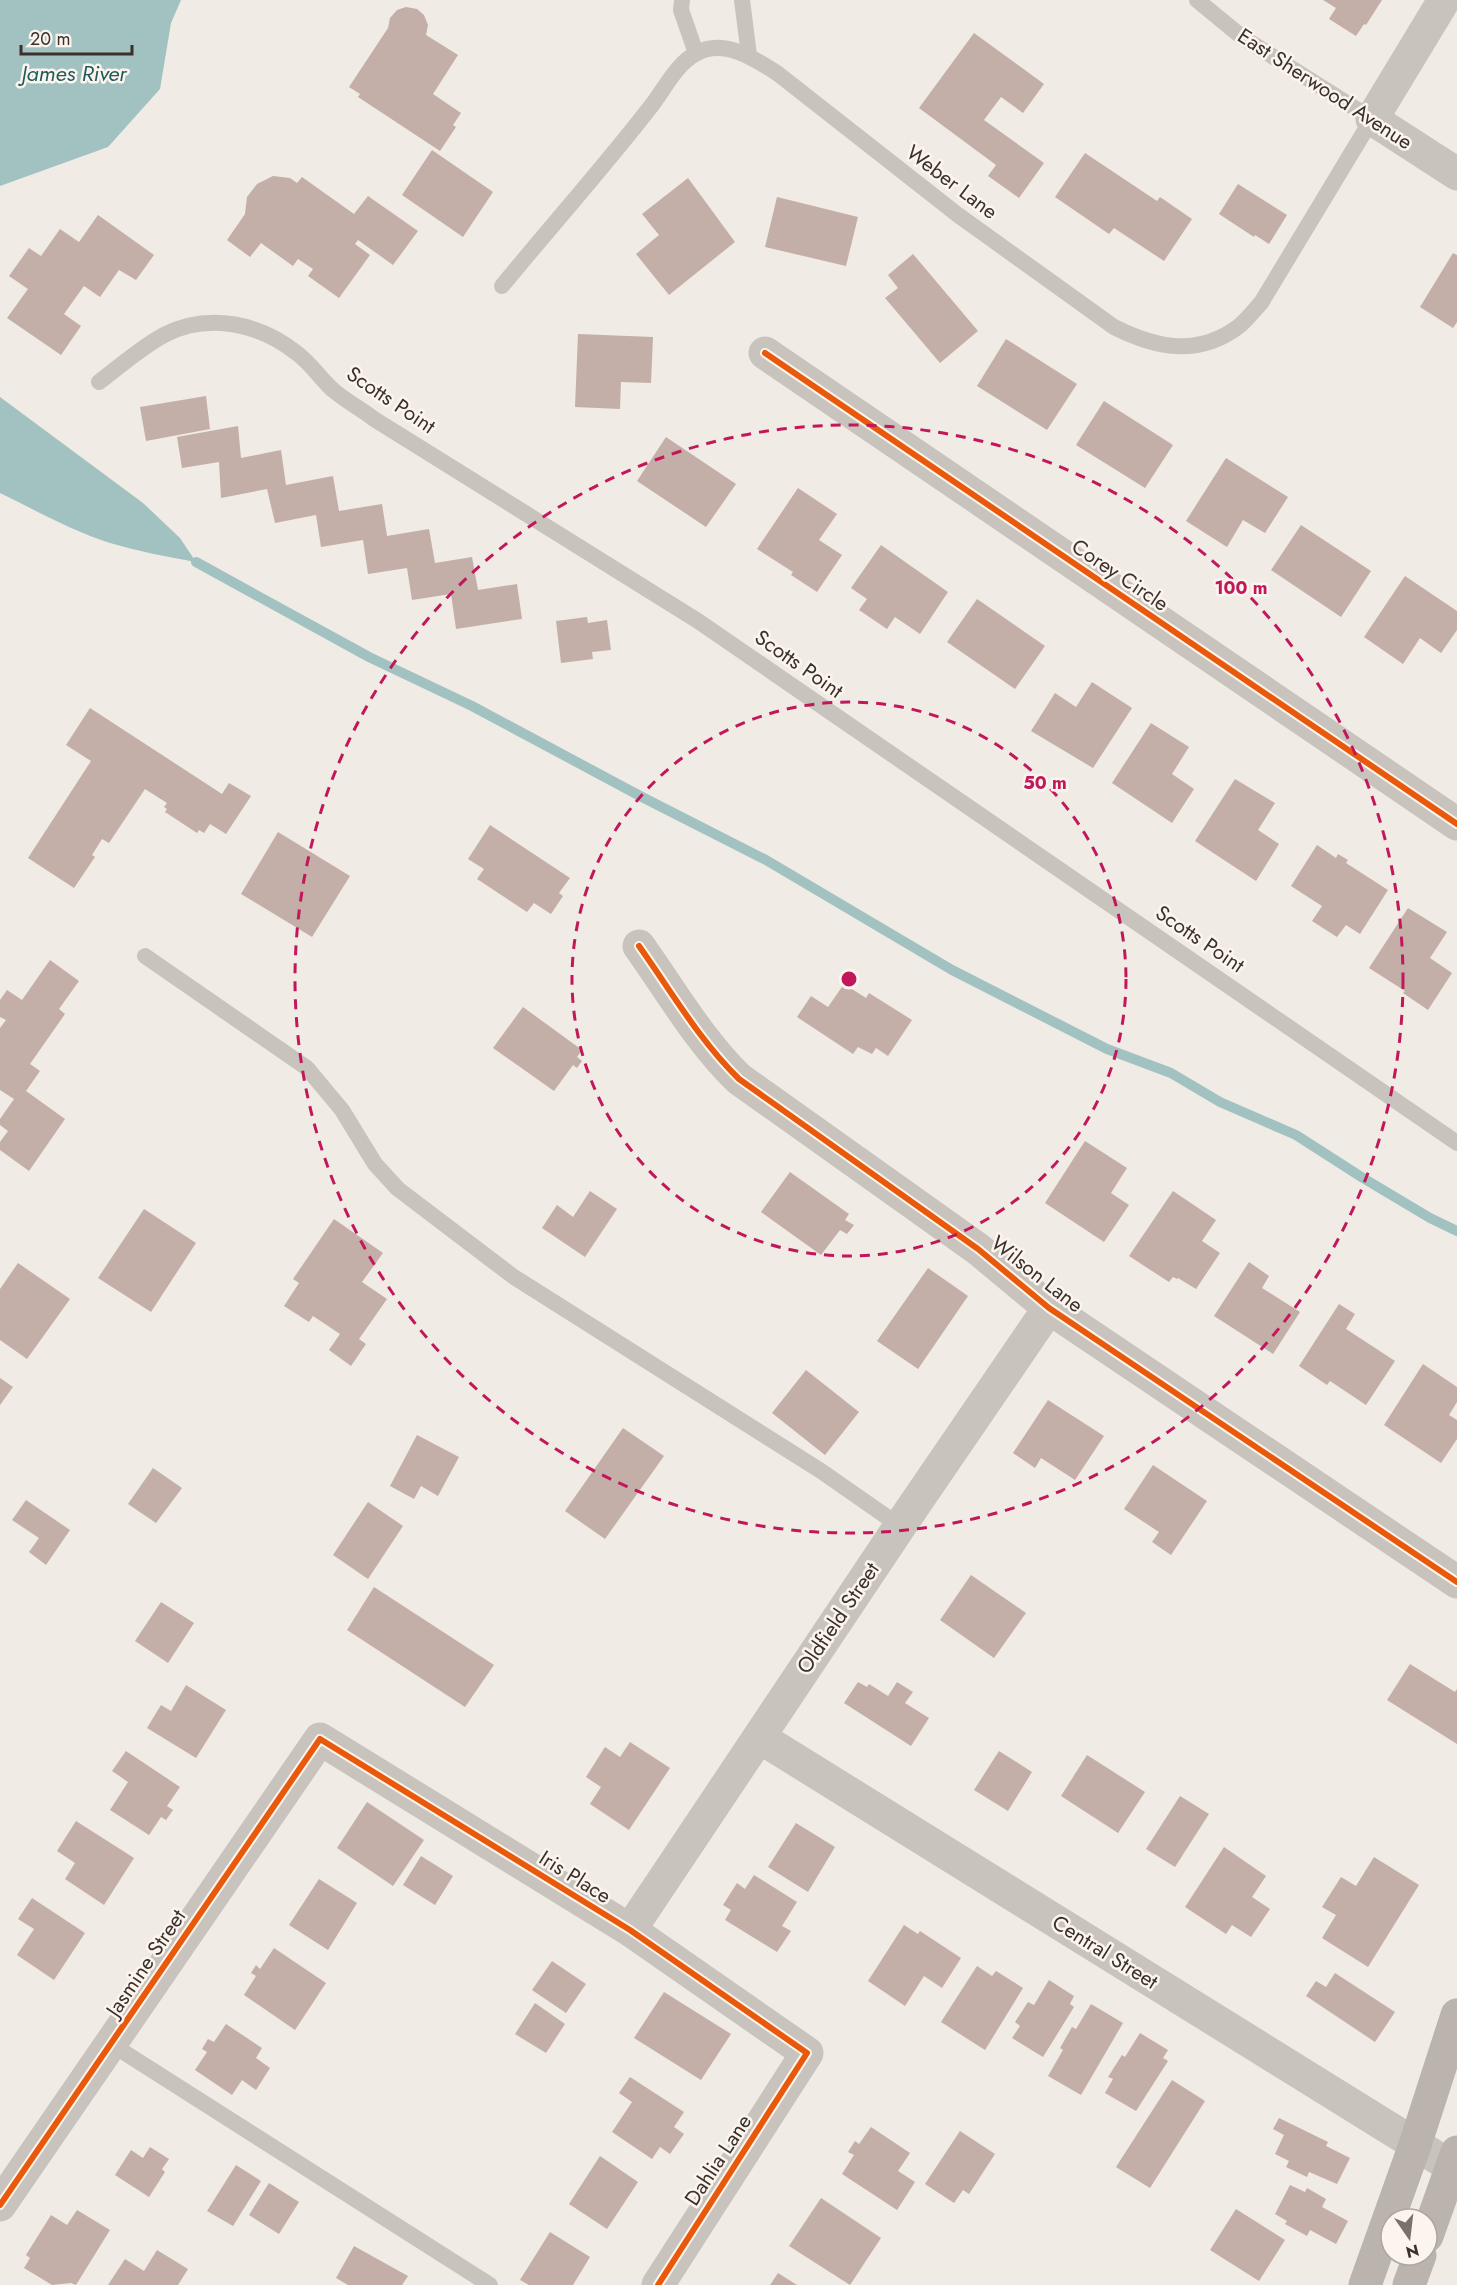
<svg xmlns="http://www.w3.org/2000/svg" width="1457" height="2285" font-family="Jost,sans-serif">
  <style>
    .water { fill: #a1c2c1 }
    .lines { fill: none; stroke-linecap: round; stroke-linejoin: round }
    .stream { stroke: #a1c2c1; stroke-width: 10 }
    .building { fill: #c3afa7 }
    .lane { stroke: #c9c3be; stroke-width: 16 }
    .street { stroke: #c9c3be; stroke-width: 33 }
    .secondary { stroke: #bab3ae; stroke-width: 33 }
    .cycleway-casing { stroke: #fbf5ee; stroke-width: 10 }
    .cycleway { stroke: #e8590c; stroke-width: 6 }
    .ring { fill: none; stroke: #c2185b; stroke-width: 3; stroke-dasharray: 10 8 }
    .labels { text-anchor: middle; stroke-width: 5; stroke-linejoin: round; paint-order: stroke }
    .street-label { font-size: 21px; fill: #3b302b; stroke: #fbf5ee }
    .water-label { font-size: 22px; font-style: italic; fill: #1f5a5e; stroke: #fbf5ee }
    .centre { fill: #c2185b; stroke: #fbf5ee; stroke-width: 3 }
    .ring-label { font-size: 18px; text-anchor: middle; font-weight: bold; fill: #c2185b; stroke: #fbf5ee; stroke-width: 5; stroke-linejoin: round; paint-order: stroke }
  </style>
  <rect width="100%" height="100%" fill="#f0ebe5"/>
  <path class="water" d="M0 0H181L171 23 160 89 108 147 0 186Z
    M0 397 143 503 180 538 196 562C167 557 138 551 110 543 72 531 35 510 0 493Z"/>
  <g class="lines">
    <path class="stream" d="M196 562 369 657 472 706 642 797 766 860 952 970 1107 1049 1171 1073 1220 1102 1296 1135 1363 1178 1430 1218 1457 1231"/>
  </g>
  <path class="building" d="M1323 0H1382L1366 25 1364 24 1356 36 1329 19 1336 8Z
    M406 7 417 9 424 15 428 25 426 35 458 55 433 94 461 113 453 125 456 127 440 151 358 97 360 94 349 87 388 28 390 18 397 10Z
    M974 33 1044 84 1023 113 1001 97 984 120 1044 163 1019 198 988 176 996 165 919 108Z
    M432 150 493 192 463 237 402 195Z
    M1085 153 1157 201 1160 197 1192 219 1164 261 1114 228 1109 234 1055 197Z
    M273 176 290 178 297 183 302 177 354 214 368 196 418 231 393 265 358 240 355 244 370 255 339 298 308 276 313 269 298 259 293 266 261 243 250 257 227 240 245 214 247 197 257 184Z
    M688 178 735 242 669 295 636 254 659 235 642 214Z
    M1238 184 1287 215 1269 244 1255 235 1254 237 1219 214Z
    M777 197 858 217 846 266 765 247Z
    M98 215 154 255 136 280 119 270 100 297 84 286 64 314 81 326 61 355 7 318 28 289 9 276 29 248 41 256 60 229 79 242Z
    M1453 253 1457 255V322L1453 328 1420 307Z
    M913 254 978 331 940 363 885 298 898 288 888 275Z
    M578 334 653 337 651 383 621 382 620 409 575 407Z
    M1006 339 1077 384 1047 430 977 386Z
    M206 396 210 429 146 441 140 407Z
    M1104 401 1173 445 1145 488 1076 445Z
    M238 426 241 458 281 450 286 485 333 476 339 511 382 504 387 536 429 529 435 563 472 557 478 590 517 584 522 619 456 629 451 594 412 600 407 568 368 574 363 540 321 547 316 515 275 523 267 489 221 498 219 462 182 468 177 437Z
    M666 437 736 484 706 527 637 481Z
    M1226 458 1288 497 1265 533 1243 520 1227 547 1186 521Z
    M798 488 837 514 819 540 842 555 817 592 791 575 793 572 757 549Z
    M1301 525 1371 571 1341 617 1271 570Z
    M881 545 948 592 920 634 895 617 887 629 859 610 867 599 851 588Z
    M1405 576 1457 611V630L1441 653 1420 638 1403 664 1364 637Z
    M977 599 1045 646 1015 689 947 642Z
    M587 617 588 623 607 620 611 650 592 652 593 659 561 663 556 621Z
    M1092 682 1132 708 1093 768 1031 731 1055 693 1076 707Z
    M90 708 222 794 229 783 251 796 226 834 210 824 204 833 199 830 197 833 165 812 167 809 164 807 167 803 145 789 109 843 102 839 92 855 95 857 74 888 28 858 91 761 66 745Z
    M1151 723 1189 747 1172 774 1194 789 1172 823 1112 783Z
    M1235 779 1275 803 1258 830 1279 844 1256 881 1195 841Z
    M490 825 570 878 559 893 563 896 551 914 534 903 527 912 477 879 484 869 468 859Z
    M278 832 350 876 312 937 241 894Z
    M1317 845 1336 858 1338 854 1348 860 1346 863 1388 890 1360 934 1346 925 1337 937 1312 921 1322 906 1291 886Z
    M1408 908 1447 932 1430 958 1452 973 1428 1010 1403 993 1405 991 1369 968Z
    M50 960 79 981 59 1009 65 1014 30 1064 40 1071 26 1091 65 1119 29 1171 0 1150V1142L8 1131 0 1125V1119L14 1099 0 1090V1028L6 1020 0 1017V1000L7 990 22 1000Z
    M844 984 866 998 869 993 912 1020 888 1056 876 1048 872 1054 858 1047 853 1054 797 1017 811 996 828 1007Z
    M523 1007 582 1050 577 1057 582 1061 577 1068 573 1065 554 1091 493 1048Z
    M1085 1141 1127 1168 1111 1193 1129 1205 1104 1242 1045 1203Z
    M790 1172 849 1214 845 1220 854 1225 847 1234 840 1230 821 1255 761 1212Z
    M590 1191 617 1209 585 1257 542 1228 557 1205 573 1217Z
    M1173 1191 1216 1220 1202 1241 1220 1253 1196 1289 1178 1278 1177 1279 1173 1277 1169 1282 1129 1256Z
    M144 1209 196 1243 151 1312 98 1278Z
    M334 1219 383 1253 362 1282 387 1299 359 1339 366 1344 351 1366 329 1350 340 1334 313 1316 309 1322 284 1306 299 1283 293 1279Z
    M1249 1262 1269 1276 1262 1288 1300 1312 1273 1354 1214 1316Z
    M18 1263 70 1299 27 1359 0 1340V1289Z
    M928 1268 968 1296 918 1369 877 1341Z
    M1339 1304 1355 1314 1346 1329 1395 1361 1366 1405 1330 1381 1327 1385 1299 1366Z
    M1423 1364 1457 1387V1402L1449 1415 1457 1420V1439L1441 1463 1384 1425Z
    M806 1370 859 1412 825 1455 772 1413Z
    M0 1378 13 1387 0 1405Z
    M1048 1400 1104 1436 1075 1480 1041 1458 1035 1468 1013 1453Z
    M623 1428 664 1456 605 1539 565 1511Z
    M417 1435 459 1457 438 1496 421 1486 414 1499 390 1486Z
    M1153 1465 1207 1501 1171 1555 1152 1542 1159 1532 1124 1509Z
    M153 1468 182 1488 156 1523 128 1504Z
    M26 1500 70 1530 46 1565 29 1552 39 1538 12 1520Z
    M368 1502 403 1526 368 1579 333 1555Z
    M971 1575 1026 1613 994 1658 940 1620Z
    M374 1587 494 1665 465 1707 347 1630Z
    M161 1602 194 1623 168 1663 135 1641Z
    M1410 1664 1455 1692 1457 1689V1744L1387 1700Z
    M858 1682 867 1687 869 1684 888 1696 897 1682 913 1692 905 1703 929 1718 911 1746 844 1703Z
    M186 1685 226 1710 196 1758 147 1728 161 1705 171 1711Z
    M630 1742 670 1768 629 1830 590 1804 601 1787 586 1777 605 1747 620 1757Z
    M126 1751 180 1787 167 1806 173 1810 166 1820 161 1817 149 1835 110 1810 128 1782 112 1771Z
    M999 1751 1032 1772 1008 1811 974 1790Z
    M1087 1755 1145 1792 1118 1833 1061 1796Z
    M1180 1796 1209 1814 1175 1867 1146 1849Z
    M367 1802 424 1840 393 1886 337 1848Z
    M76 1821 134 1858 104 1905 65 1879 75 1863 57 1851Z
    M796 1823 835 1847 808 1892 768 1867Z
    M1224 1847 1266 1876 1252 1897 1270 1909 1251 1937 1232 1925 1226 1934 1185 1907Z
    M421 1856 453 1876 435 1905 403 1885Z
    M1374 1857 1419 1885 1368 1967 1322 1938 1336 1915 1322 1907 1341 1877 1356 1886Z
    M754 1875 797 1902 782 1926 791 1931 777 1952 725 1920 731 1910 723 1905 737 1883 745 1889Z
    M319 1879 357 1903 328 1950 289 1925Z
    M32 1898 85 1933 54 1980 17 1955 34 1929 18 1919Z
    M904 1925 918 1934 920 1931 961 1958 942 1988 924 1976 905 2006 868 1981Z
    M274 1948 326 1983 295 2030 244 1995 256 1976 251 1973 256 1965 260 1969Z
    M552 1961 586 1984 566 2013 532 1990Z
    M977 1966 992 1976 996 1971 1023 1988 985 2050 941 2022Z
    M1335 1973 1395 2012 1375 2042 1306 1996 1316 1981 1326 1987Z
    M1049 1980 1074 1996 1070 2004 1074 2007 1043 2057 1012 2038 1020 2026 1015 2022 1028 2002 1034 2005Z
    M664 1992 731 2034 701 2080 634 2038Z
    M535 2003 565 2024 546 2053 515 2034Z
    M1091 2004 1123 2023 1081 2095 1048 2076 1063 2050 1060 2048 1072 2027 1076 2029Z
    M226 2024 262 2048 256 2058 270 2068 256 2090 242 2080 232 2095 195 2070 207 2052 202 2049 208 2039 214 2042Z
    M1140 2033 1168 2050 1163 2058 1168 2061 1136 2111 1105 2093 1113 2079 1108 2077 1122 2055 1125 2057Z
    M630 2077 684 2112 674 2127 684 2134 670 2154 660 2147 652 2159 612 2132 632 2102 619 2093Z
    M1172 2080 1205 2101 1150 2188 1116 2167Z
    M1279 2118 1328 2142 1326 2146 1350 2158 1337 2184 1309 2172 1307 2177 1286 2167 1289 2161 1275 2154 1284 2135 1273 2129Z
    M871 2127 910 2153 898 2171 915 2182 897 2210 842 2174 854 2155 848 2152 855 2141 859 2144Z
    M960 2131 995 2154 969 2194 963 2190 954 2203 925 2184Z
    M150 2147 169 2159 162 2169 165 2172 149 2197 115 2175 131 2150 143 2158Z
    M600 2156 638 2182 607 2229 569 2204Z
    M236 2165 261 2181 233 2226 207 2211Z
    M269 2183 299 2202 279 2234 249 2215Z
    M1290 2185 1305 2192 1307 2188 1326 2199 1322 2207 1348 2221 1336 2244 1310 2230 1307 2236 1285 2224 1287 2221 1275 2214Z
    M821 2198 881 2238 850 2285 789 2246Z
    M1236 2209 1285 2240 1259 2281 1210 2250Z
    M77 2210 110 2230 76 2285 71 2283 52 2285 24 2268 30 2258 26 2255 51 2215 67 2225Z
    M550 2232 590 2257 573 2285H529L520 2280Z
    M354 2246 408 2276 402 2285H348L336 2278Z
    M157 2250 188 2269 178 2285H108L125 2259 144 2271Z
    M778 2273 797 2285H770Z"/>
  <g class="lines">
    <path class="lane" d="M682 0 681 10 696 53
      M742 0 749 55
      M502 286C552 225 604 167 652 105 665 88 677 63 697 53 724 38 755 59 777 73L958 215 1114 327C1156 348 1197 357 1238 327 1247 320 1254 310 1261 303L1372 119 1242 37 1197 0
      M99 382C119 367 144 345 166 334 210 312 261 324 298 354 311 364 321 379 333 390 346 401 361 409 374 419L698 621 1457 1143
      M145 956 307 1068 342 1110 375 1164 398 1189 514 1277 821 1471 900 1526
      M111 2044 490 2285"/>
    <path class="street" d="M1444 0 1372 119 1457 174
      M765 353 1457 824
      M639 946C671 991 699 1040 739 1079L978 1249 1049 1308 1457 1582
      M759 1737 1452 2167
      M630 1930 900 1526 1049 1308
      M0 2205 320 1739 630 1930 807 2053 658 2285"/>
    <path class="secondary" d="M1427 2236 1457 2152
      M1365 2285 1415 2145 1457 2015
      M1409 2285 1420 2255"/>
    <g class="cycleway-casing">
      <path id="cycleway" d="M765 353 1457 824
        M639 946C671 991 699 1040 739 1079L978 1249 1049 1308 1457 1582
        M0 2205 320 1739 630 1930 807 2053 658 2285"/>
    </g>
    <use href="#cycleway" class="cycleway"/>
  </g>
  <g class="ring">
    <circle cx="849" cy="979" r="277"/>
    <circle cx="849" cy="979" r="554"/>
  </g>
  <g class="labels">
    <g class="street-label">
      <text transform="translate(1325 89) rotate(33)" y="7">East Sherwood Avenue</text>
      <text transform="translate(952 182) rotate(37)" y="7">Weber Lane</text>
      <text transform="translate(391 400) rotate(34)" y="7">Scotts Point</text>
      <text transform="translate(1120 575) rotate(34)" y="7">Corey Circle</text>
      <text transform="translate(799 664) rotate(35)" y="7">Scotts Point</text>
      <text transform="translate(1200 939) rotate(34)" y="7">Scotts Point</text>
      <text transform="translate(1037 1274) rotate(38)" y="7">Wilson Lane</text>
      <text transform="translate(838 1618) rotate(-56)" y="7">Oldfield Street</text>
      <text transform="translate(575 1877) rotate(32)" y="7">Iris Place</text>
      <text transform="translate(1105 1952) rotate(32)" y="7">Central Street</text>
      <text transform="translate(146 1963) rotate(-56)" y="7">Jasmine Street</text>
      <text transform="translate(718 2160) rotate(-57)" y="7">Dahlia Lane</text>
    </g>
    <g class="water-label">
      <text x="74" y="81">James River</text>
    </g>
  </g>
  <circle cx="849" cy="979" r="9" class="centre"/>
  <g class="ring-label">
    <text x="1241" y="594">100 m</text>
    <text x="1045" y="789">50 m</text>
  </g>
  <g transform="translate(1409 2237) rotate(166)"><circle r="28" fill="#fbf5ee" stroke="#aea6a0" stroke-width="1.5"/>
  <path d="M0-4.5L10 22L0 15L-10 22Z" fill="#7a716c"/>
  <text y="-9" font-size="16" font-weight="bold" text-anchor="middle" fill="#3b302b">N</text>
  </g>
  <path d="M21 45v9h111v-9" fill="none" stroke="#3b302b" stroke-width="3"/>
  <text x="30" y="45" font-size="18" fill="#3b302b" stroke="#fbf5ee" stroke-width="4.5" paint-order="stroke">20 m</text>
</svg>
